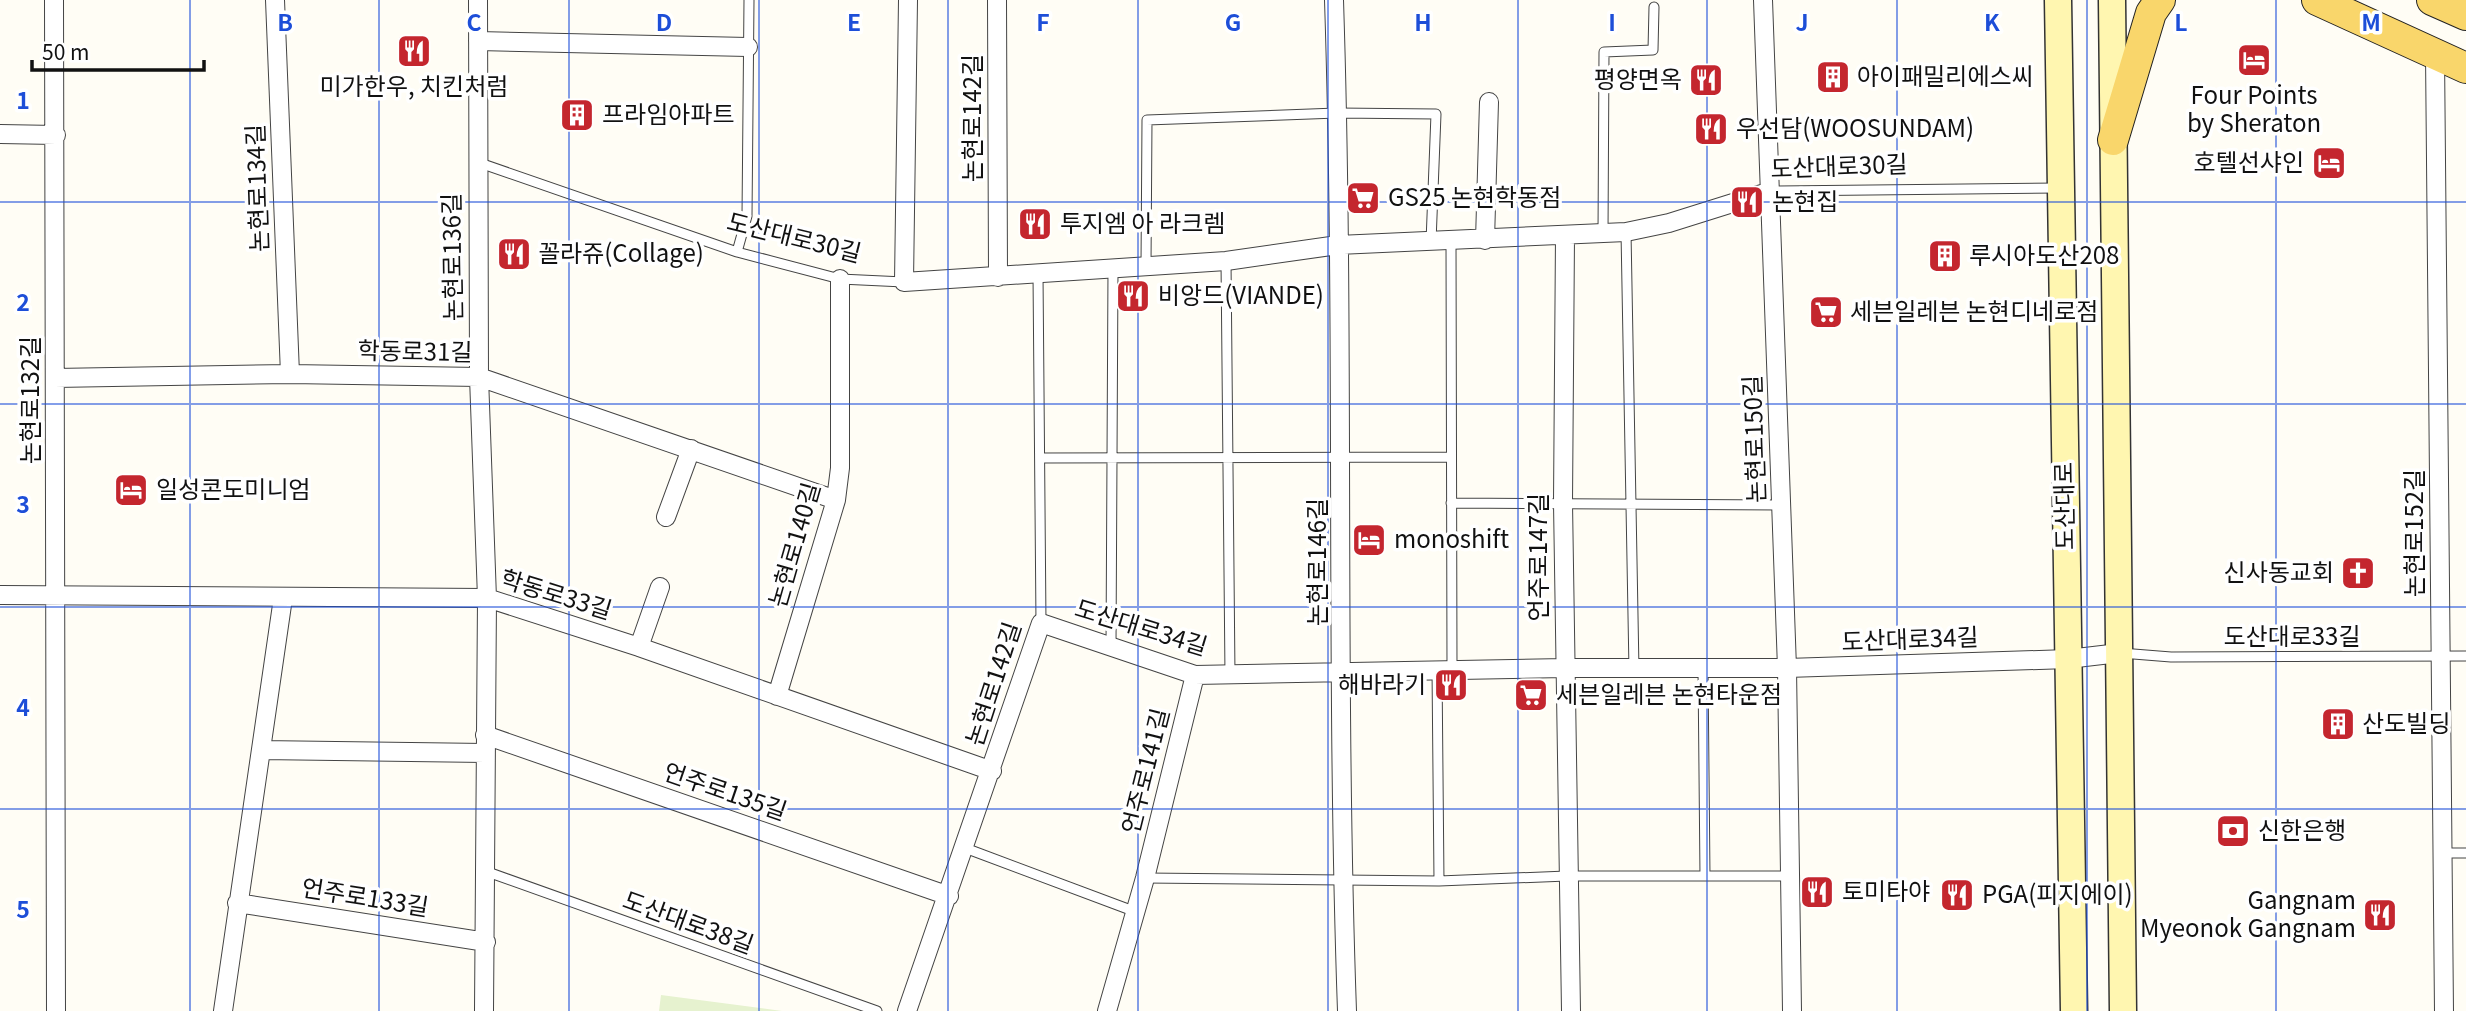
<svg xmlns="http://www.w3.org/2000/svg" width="2466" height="1011" font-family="Georgia,'Noto Sans KR',serif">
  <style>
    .pitch { fill: #e6f2cf }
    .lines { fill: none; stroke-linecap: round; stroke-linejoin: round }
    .service-casing { stroke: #444; stroke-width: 11 }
    .minor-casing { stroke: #444; stroke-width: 20 }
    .secondary-casing { stroke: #333; stroke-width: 29 }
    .primary-casing { stroke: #222; stroke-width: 32 }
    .service { stroke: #fff; stroke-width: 9 }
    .minor { stroke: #fff; stroke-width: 18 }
    .secondary { stroke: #fff6b0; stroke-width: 26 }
    .primary { stroke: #f9d66b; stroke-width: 30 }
    .grid { fill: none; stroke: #1d4ed8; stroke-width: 2; stroke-opacity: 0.55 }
    .labels { text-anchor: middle; stroke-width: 7; stroke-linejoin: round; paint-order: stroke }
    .poi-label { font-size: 24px; fill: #111; stroke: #fff; text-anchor: start }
    .street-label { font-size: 24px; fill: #111; stroke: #fff }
    .grid-label { font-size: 23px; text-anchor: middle; font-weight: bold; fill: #1d4ed8; stroke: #fff; stroke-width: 7; stroke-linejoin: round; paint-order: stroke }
  </style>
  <rect width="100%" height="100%" fill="#fffdf5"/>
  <path class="pitch" d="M661 995 782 1011H659Z"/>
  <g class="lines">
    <g class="service-casing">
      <path id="service" d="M477 162 737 252 840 279 904 282
        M1771 191 2058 188
        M1626 232 1634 670
        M1603 234 1604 52 1653 50 1654 7
        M1451 241 1452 669
        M737 252 747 216 749 0
        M1226 261 1230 675
        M1146 266 1147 120 1337 113 1436 114 1431 242
        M1038 274 1041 623
        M1042 458 1450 457
        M1451 503 1782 505
        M1111 647 1113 269
        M2121 653 2171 657 2466 656
        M1437 669 1439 881
        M1703 669 1705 876
        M965 848 1136 912
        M2444 853H2466
        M485 871 877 1011
        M1145 878 1439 881 1567 876H1790"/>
    </g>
    <g class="minor-casing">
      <path id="minor" d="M54 0 56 1011
        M275 0 290 374
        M478 0 479 377 487 598 484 1011
        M908 0 904 282 1226 261 1338 245 1626 232 1669 223 1771 191
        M997 0 998 277
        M1334 0C1345 337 1335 674 1347 1011
        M1763 0 1787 668 1792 1011
        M478 41 748 47
        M2435 54 2444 1011
        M0 134 56 135
        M1565 236 1563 503 1571 1011
        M1485 240 1489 102
        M55 378 290 374 479 377 836 500
        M666 517 691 449
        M0 595 487 598 639 647 992 771
        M639 647 660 587
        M777 696 836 500 840 468V279
        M485 735 949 896
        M261 750 485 753
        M237 903 486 942
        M223 1011 283 598
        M907 1011 1041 623 1195 675 1565 668H1787L2068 659 2119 653
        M1107 1011 1145 878 1195 675"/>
    </g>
    <g class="secondary-casing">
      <path id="secondary" d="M2058 0 2074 1011
        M2112 0 2123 1011"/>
    </g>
    <g class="primary-casing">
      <path id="primary" d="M2317 0 2466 68
        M2432 0 2466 15
        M2113 140 2151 13 2160 0"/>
    </g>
    <use href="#service" class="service"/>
    <use href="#minor" class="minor"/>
    <use href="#secondary" class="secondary"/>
    <use href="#primary" class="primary"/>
  </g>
  <path class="grid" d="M190 0V1011M379 0V1011M569 0V1011M759 0V1011M948 0V1011M1138 0V1011M1328 0V1011M1518 0V1011M1707 0V1011M1897 0V1011M2087 0V1011M2276 0V1011M0 202H2466M0 404H2466M0 607H2466M0 809H2466"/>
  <defs>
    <g id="restaurant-square" transform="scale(1.75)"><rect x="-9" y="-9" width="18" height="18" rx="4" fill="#c4262e" stroke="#fff"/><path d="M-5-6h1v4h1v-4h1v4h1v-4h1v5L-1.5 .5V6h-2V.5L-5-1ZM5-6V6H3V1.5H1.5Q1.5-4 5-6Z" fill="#fff"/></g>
    <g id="hotel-square" transform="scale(1.75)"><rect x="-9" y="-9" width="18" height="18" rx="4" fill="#c4262e" stroke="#fff"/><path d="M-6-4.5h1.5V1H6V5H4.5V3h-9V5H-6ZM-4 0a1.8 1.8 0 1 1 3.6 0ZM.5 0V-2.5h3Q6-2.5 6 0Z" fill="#fff"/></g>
    <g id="building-square" transform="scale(1.75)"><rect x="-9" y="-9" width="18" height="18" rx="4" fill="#c4262e" stroke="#fff"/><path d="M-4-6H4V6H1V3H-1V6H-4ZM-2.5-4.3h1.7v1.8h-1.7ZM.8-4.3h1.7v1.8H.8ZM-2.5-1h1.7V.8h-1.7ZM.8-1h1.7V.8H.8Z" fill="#fff"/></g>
    <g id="supermarket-square" transform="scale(1.75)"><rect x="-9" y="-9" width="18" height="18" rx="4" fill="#c4262e" stroke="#fff"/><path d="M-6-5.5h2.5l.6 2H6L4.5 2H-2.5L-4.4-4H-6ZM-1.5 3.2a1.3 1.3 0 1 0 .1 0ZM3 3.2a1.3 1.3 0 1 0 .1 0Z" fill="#fff"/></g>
    <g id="church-square" transform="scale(1.75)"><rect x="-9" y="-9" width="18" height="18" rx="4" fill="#c4262e" stroke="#fff"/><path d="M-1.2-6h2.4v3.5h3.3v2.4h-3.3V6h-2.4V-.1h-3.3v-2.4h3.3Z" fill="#fff"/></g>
    <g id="bank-square" transform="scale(1.75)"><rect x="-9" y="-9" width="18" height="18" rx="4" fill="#c4262e" stroke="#fff"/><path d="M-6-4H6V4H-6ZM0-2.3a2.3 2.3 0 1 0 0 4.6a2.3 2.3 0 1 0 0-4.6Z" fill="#fff"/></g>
  </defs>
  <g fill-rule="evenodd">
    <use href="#restaurant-square" x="414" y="51"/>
    <use href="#hotel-square" x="2254" y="60"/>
    <use href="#building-square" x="1833" y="77"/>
    <use href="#restaurant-square" x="1706" y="80"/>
    <use href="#building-square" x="577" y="115"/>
    <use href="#restaurant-square" x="1711" y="129"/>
    <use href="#hotel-square" x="2329" y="163"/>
    <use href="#supermarket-square" x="1363" y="198"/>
    <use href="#restaurant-square" x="1747" y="202"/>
    <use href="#restaurant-square" x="1035" y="224"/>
    <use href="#restaurant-square" x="514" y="254"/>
    <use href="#building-square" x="1945" y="256"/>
    <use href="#restaurant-square" x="1133" y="296"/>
    <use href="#supermarket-square" x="1826" y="312"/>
    <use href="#hotel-square" x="131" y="490"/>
    <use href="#hotel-square" x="1369" y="540"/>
    <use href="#church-square" x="2358" y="573"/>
    <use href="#restaurant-square" x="1451" y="685"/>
    <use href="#supermarket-square" x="1531" y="695"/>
    <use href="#building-square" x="2338" y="724"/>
    <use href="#bank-square" x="2233" y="831"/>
    <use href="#restaurant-square" x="1817" y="892"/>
    <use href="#restaurant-square" x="1957" y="895"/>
    <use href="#restaurant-square" x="2380" y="915"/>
  </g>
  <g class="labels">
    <g class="poi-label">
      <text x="1857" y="85">아이패밀리에스씨</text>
      <text x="1682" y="88" text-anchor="end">평양면옥</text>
      <text x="414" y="95" text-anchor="middle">미가한우, 치킨처럼</text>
      <text x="2254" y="104" text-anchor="middle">Four Points<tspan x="2254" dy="28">by Sheraton</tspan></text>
      <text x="602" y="123">프라임아파트</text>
      <text x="1736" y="137">우선담(WOOSUNDAM)</text>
      <text x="2304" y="171" text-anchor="end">호텔선샤인</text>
      <text x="1388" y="206">GS25 논현학동점</text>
      <text x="1772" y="210">논현집</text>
      <text x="1060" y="232">투지엠 아 라크렘</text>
      <text x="538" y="262">꼴라쥬(Collage)</text>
      <text x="1969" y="264">루시아도산208</text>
      <text x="1158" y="304">비앙드(VIANDE)</text>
      <text x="1850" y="320">세븐일레븐 논현디네로점</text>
      <text x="156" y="498">일성콘도미니엄</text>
      <text x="1394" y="548">monoshift</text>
      <text x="2334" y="581" text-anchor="end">신사동교회</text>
      <text x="1426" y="693" text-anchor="end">해바라기</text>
      <text x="1556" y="703">세븐일레븐 논현타운점</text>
      <text x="2362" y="732">산도빌딩</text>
      <text x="2258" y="839">신한은행</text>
      <text x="1842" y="900">토미타야</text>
      <text x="1982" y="903">PGA(피지에이)</text>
      <text x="2356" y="909" text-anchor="end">Gangnam<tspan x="2356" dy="28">Myeonok Gangnam</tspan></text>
    </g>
    <g class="street-label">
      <text transform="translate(973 118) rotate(-90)" y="8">논현로142길</text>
      <text transform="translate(1839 167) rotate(-2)" y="8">도산대로30길</text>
      <text transform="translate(258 188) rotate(-92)" y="8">논현로134길</text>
      <text transform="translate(794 238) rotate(14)" y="8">도산대로30길</text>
      <text transform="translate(453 257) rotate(-91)" y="8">논현로136길</text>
      <text transform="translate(415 352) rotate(1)" y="8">학동로31길</text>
      <text transform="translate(31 400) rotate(-90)" y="8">논현로132길</text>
      <text transform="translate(1755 439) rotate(-92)" y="8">논현로150길</text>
      <text transform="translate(2065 506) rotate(-91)" y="8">도산대로</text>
      <text transform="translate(2415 533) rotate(-90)" y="8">논현로152길</text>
      <text transform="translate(795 545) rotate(-74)" y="8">논현로140길</text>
      <text transform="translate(1539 557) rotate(-90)" y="8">언주로147길</text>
      <text transform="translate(1318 562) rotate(-90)" y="8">논현로146길</text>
      <text transform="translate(556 595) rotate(17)" y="8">학동로33길</text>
      <text transform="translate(1141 628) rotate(17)" y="8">도산대로34길</text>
      <text x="2292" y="645">도산대로33길</text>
      <text transform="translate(1910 640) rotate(-2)" y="8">도산대로34길</text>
      <text transform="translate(994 684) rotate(-72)" y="8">논현로142길</text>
      <text transform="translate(1146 771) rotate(-76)" y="8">언주로141길</text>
      <text transform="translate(725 792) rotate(19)" y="8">언주로135길</text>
      <text transform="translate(365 898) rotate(9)" y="8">언주로133길</text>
      <text transform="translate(688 923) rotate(20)" y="8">도산대로38길</text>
    </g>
  </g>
  <g class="grid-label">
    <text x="285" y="31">B</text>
    <text x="474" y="31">C</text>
    <text x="664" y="31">D</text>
    <text x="854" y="31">E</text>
    <text x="1043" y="31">F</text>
    <text x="1233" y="31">G</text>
    <text x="1423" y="31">H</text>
    <text x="1612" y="31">I</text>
    <text x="1802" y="31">J</text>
    <text x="1992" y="31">K</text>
    <text x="2181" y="31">L</text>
    <text x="2371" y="31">M</text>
    <text x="23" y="109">1</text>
    <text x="23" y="311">2</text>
    <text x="23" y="513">3</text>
    <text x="23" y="716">4</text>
    <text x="23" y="918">5</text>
  </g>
  <path d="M32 60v10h172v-10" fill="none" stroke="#111111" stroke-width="3.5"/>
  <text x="42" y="60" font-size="21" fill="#111111" stroke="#ffffff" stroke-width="5" paint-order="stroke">50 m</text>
</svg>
